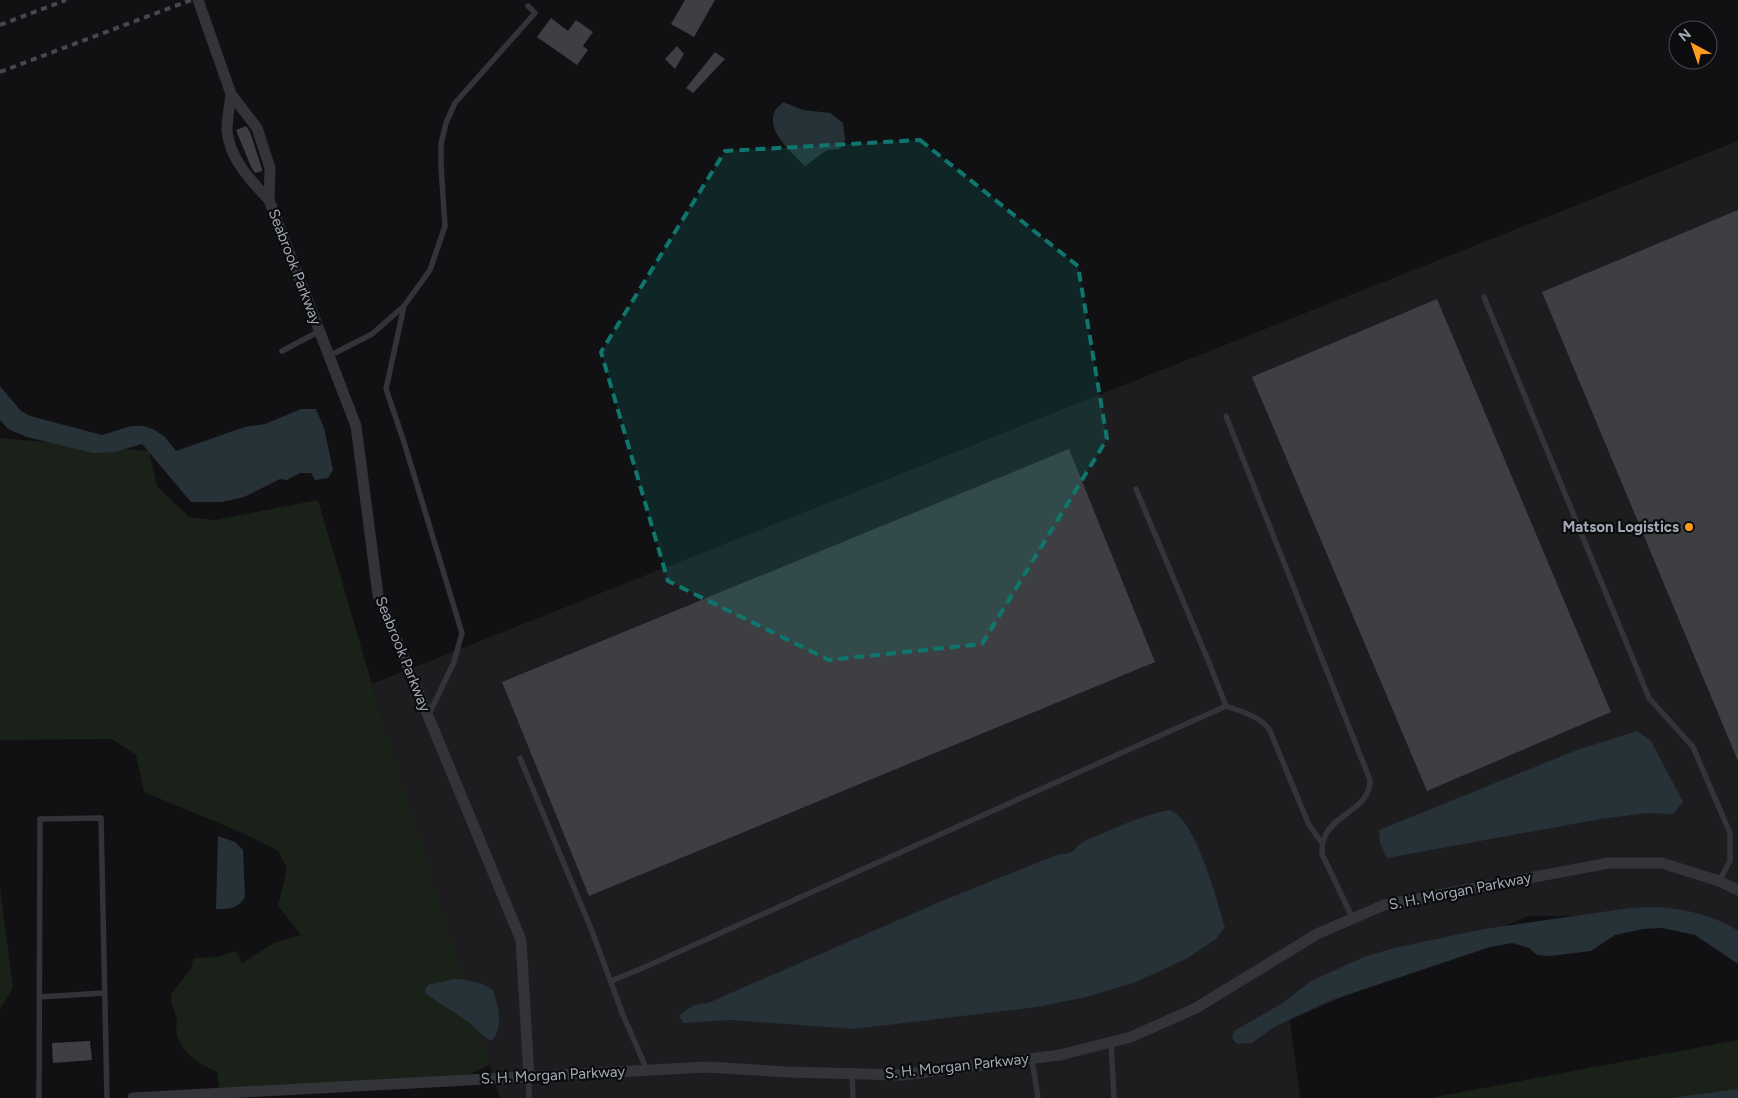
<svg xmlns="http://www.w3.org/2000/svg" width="1738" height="1098" font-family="Figtree,sans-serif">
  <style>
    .built { fill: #1d1d20 }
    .green { fill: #192119 }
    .water { fill: #273238 }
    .building { fill: #3d3f43 }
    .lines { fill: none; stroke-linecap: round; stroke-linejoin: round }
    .lane { stroke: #323438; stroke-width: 5.5 }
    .street { stroke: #323438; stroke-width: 11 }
    .rail { stroke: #45484e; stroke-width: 4; stroke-dasharray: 6 5; stroke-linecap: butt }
    .marked { fill: #0f766e; fill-opacity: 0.2; stroke: #0f766e; stroke-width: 4; stroke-dasharray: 10 6; stroke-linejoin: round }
    .poi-dot { fill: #ff9b1d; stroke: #0c0c0e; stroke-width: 2 }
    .labels { text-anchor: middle; stroke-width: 4.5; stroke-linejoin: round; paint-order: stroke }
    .street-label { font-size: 15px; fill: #a1a9b5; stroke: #0c0c0e }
    .poi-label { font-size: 15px; font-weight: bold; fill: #a1a9b5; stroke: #0c0c0e; text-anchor: end }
  </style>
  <rect width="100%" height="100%" fill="#111113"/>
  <path class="built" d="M1738 141V932L1702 915 1528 916 1290 1020 1300 1098H500L372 684Z"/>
  <path class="green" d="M0 438 149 451 157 486 189 517 215 520 318 500 372 684 490 1064 457 1081 220 1094 217 1072C200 1064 184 1055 177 1036 175 1030 178 1022 176 1016 174 1008 169 1000 172 993L190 970 194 958 218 957 236 951 242 963 274 943 301 935 278 906 287 868 278 851 245 834 144 792 136 755 112 739 0 740Z
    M0 887 13 988 0 1009Z
    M1738 1040V1098H1430Z"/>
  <path class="water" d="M783 102 803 110 830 113 843 123 845 139 840 149 827 150 805 166C793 153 765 131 775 111 776 108 781 105 783 102Z
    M0 386 21 411 30 416 102 435 131 426H143L153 429 165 437 176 451 245 427 265 424 301 409H316L324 428 333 470 328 478 315 480 311 473H300L287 480 280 479 244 497 222 502H191L142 444 115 452 93 453 27 437 8 429 0 420Z
    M1637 731 1651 741 1683 802 1673 814 1647 813 1600 819 1387 858 1380 843 1379 830 1577 750Z
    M1169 810C1196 818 1217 901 1225 927L1216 939 1186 959 1136 982 1086 997 1037 1007 854 1029 730 1020 683 1023 679 1016 694 1005 708 1003 942 901 1059 854C1078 855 1072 847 1085 841 1112 829 1141 816 1169 810Z
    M218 836 235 842 243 850 245 897C238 909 229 909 216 909Z
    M1654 907C1682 908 1715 915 1738 931V964L1695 935 1663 928 1643 929 1615 935 1591 951 1550 956 1537 955 1529 948 1512 943 1490 947 1329 1001 1274 1027 1252 1043 1237 1044 1232 1038 1234 1031 1281 1004 1311 981 1364 957 1394 948 1484 929 1630 908Z
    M454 979C466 979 483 983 493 990 498 1006 504 1026 492 1040L487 1039 470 1023 426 994 425 990 428 985Z
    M1738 1089V1098H1671Z"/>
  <path class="building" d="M685 0H715L694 37 671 24Z
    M551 18 568 31 576 20 593 32 583 46 588 50 577 65 537 37Z
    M677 46 684 54 675 69 665 59Z
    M715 52 725 59 693 93 686 88Z
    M246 126 250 132 262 169V171L255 173 251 167 236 130Z
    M1738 210V761L1542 292Z
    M1437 299 1611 712 1427 791 1252 377Z
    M1069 449 1155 662 589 896 502 682Z
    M90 1041 92 1060 53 1063 52 1043Z"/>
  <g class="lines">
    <path class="lane" d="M1484 297 1649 698 1693 747 1730 833V861L1719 881
      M404 306 386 389 403 439 462 633 454 662 429 714
      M282 351 320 331
      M329 356 372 334 404 306 430 270 445 226 441 166V144L446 123 455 103 535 13 528 6
      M1226 416 1370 780C1370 808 1337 813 1326 834 1322 841 1322 847 1322 854L1353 919
      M1136 489 1210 665 1226 706C1242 712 1261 716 1270 731L1309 825 1322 843
      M520 758 592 931 623 1015 647 1070
      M611 981 645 967 1226 706
      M39 997 105 993
      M1111 1042 1114 1098
      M1032 1059 1038 1098
      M852 1074 853 1098
      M39 1098 40 819 101 818 107 1098
      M529 1098V1077"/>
    <path class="street" d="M198 0 231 94 257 128 270 168 269 200 356 426 378 595 521 940 529 1077
      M231 94C230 106 227 118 227 130 229 158 251 181 269 200
      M133 1098 707 1067 787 1072 902 1075 1060 1055 1131 1037 1196 1008 1317 934 1384 905 1609 863H1662L1719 881 1738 890"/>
    <path class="rail" d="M0 25 66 0
      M0 72 191 0"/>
  </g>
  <path class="marked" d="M920 140 1078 266 1107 439 982 644 829 660 668 581 601 352 725 151Z"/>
  <circle class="poi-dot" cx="1689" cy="527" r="5"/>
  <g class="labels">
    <g class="street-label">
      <text transform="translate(295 267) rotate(69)" y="5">Seabrook Parkway</text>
      <text transform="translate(403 654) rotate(68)" y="5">Seabrook Parkway</text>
      <text transform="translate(1460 891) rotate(-11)" y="5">S. H. Morgan Parkway</text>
      <text transform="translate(957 1066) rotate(-6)" y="5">S. H. Morgan Parkway</text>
      <text transform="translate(553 1075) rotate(-3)" y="5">S. H. Morgan Parkway</text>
    </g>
    <g class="poi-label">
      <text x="1679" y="532">Matson Logistics</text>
    </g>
  </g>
  <g transform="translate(1693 45) rotate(320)"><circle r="24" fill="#0c0c0e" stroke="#484b51"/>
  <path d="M0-4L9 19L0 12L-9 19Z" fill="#ff9b1d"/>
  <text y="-8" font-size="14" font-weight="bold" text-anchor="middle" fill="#a1a9b5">N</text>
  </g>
</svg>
